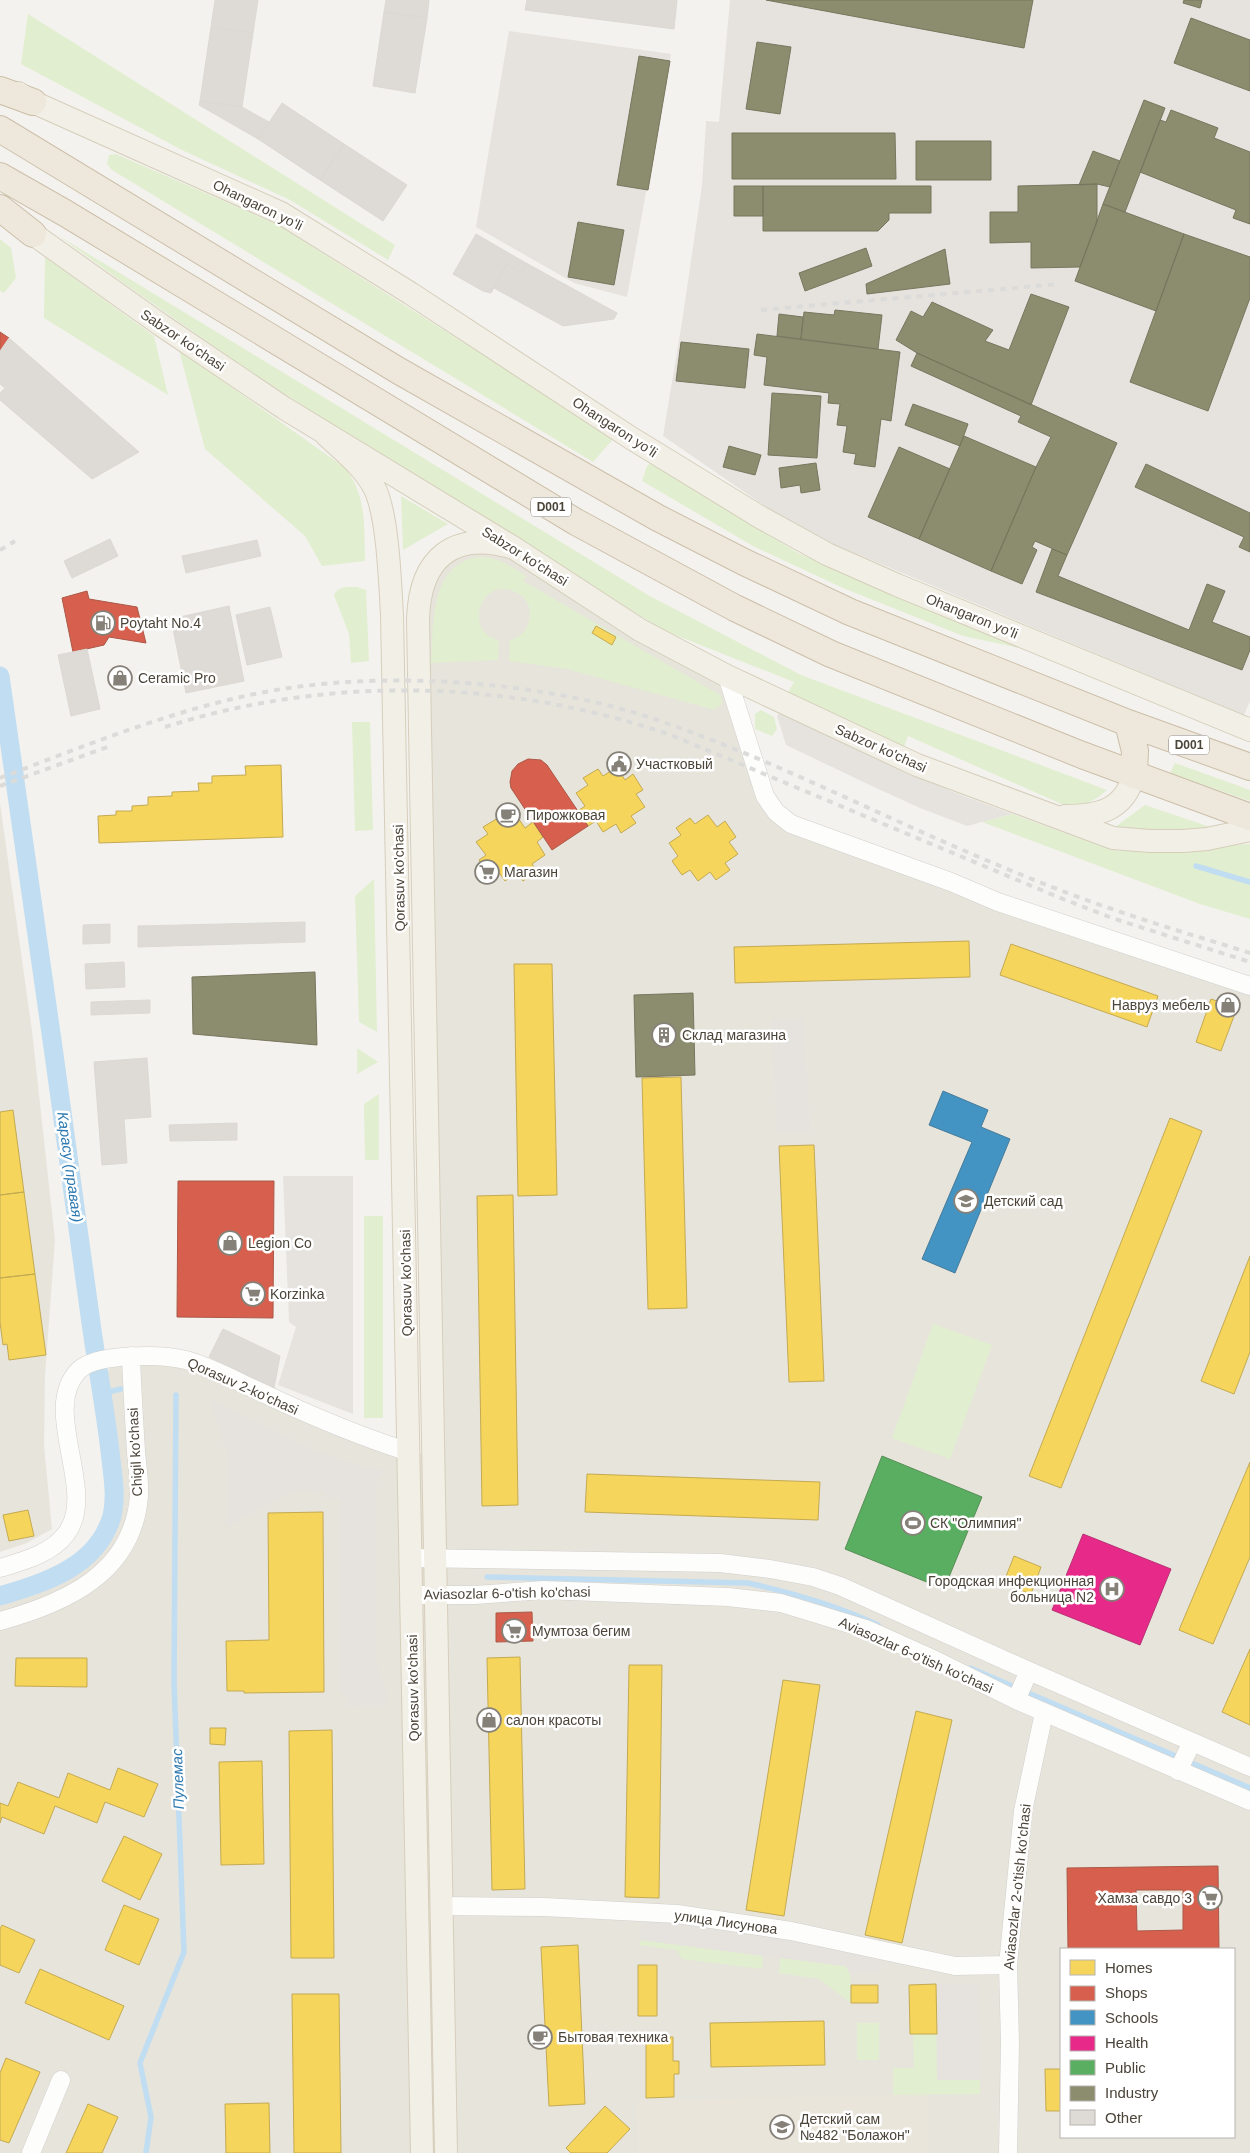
<svg xmlns="http://www.w3.org/2000/svg" width="1250" height="2153" font-family="Arial,sans-serif">
  <style>
    .residential { fill: #e7e4dc; fill-rule: evenodd }
    .industrial { fill: #e6e2de }
    .education { fill: #eae5da }
    .green { fill: #e1eecf }
    .parking { fill: #e6e3df }
    .homes { fill: #f6d55c; stroke: #c3aa52 }
    .shops { fill: #d6604d; stroke: #ac5847; fill-rule: evenodd }
    .schools { fill: #4393c3; stroke: #457b9a }
    .health { fill: #e7298a; stroke: #b83172 }
    .public { fill: #5aae61; stroke: #568e55 }
    .industry { fill: #8c8c6e; stroke: #78765e }
    .lines { fill: none; stroke-linecap: round; stroke-linejoin: round }
    .stream { stroke: #c0ddf1; stroke-width: 5.5 }
    .canal { stroke: #c0ddf1; stroke-width: 19 }
    .building { fill: #dedbd6; stroke: #dcd9d4 }
    .minor-casing { stroke: #d2d0cb; stroke-width: 19 }
    .major-casing { stroke: #d6cebb; stroke-width: 24 }
    .highway-casing { stroke: #ccbfa9; stroke-width: 28 }
    .minor { stroke: #fdfdfc; stroke-width: 18 }
    .major { stroke: #f2efe6; stroke-width: 22 }
    .highway { stroke: #ede8db; stroke-width: 26 }
    .rail { stroke: #dbdbda; stroke-width: 4; stroke-dasharray: 6 6; stroke-linecap: butt }
    .labels { text-anchor: middle; stroke-width: 5; stroke-linejoin: round; paint-order: stroke }
    .shield { fill: #fff; stroke: #817c74; stroke-width: 1 }
    .shield-label { font-size: 12px; font-weight: bold; fill: #4b4439 }
    .street-label { font-size: 14px; fill: #4b4439; stroke: #fff }
    .poi-label { font-size: 14px; fill: #4b4439; stroke: #fff; text-anchor: start }
    .water-label { font-size: 15px; font-style: italic; fill: #2e7ab2; stroke: #fff }
  </style>
  <rect width="100%" height="100%" fill="#f4f2ee"/>
  <path class="residential" d="M488 542 727 676 776 812 1250 986V2153H0V1596L30 1587 74 1568 93 1549 107 1528 112 1514 114 1491 101 1385 114 1359 158 1356 409 1452 432 1456 427 574ZM1061 1949H1234V2137H1061Z
    M0 803 32 1031 55 1240 45 1375 44 1445 52 1529 27 1543 0 1552Z"/>
  <path class="industrial" d="M730 0H1250V701L1244 715 835 545 775 513 663 436 682 322 702 186 706 121 719 122Z
    M509 31 671 54 627 297 574 283 476 227Z"/>
  <path class="education" d="M927 2094 928 2153H638L637 2101Z"/>
  <path class="green" d="M28 14 395 245 388 260 290 200 182 150 21 64Z
    M116 154 278 225 614 438 593 462 112 170 107 164 109 155Z
    M59 236 648 595 801 675 1107 790C1095 801 1083 806 1066 806L908 736 903 750 786 696 794 682 665 631 331 424 239 364 125 284Z
    M0 239 11 248 16 278 4 293 0 291Z
    M45 257 154 336 168 395 44 318Z
    M179 350 344 467C367 493 364 528 365 561L322 566 305 536 205 449Z
    M650 463 798 553 1024 649 963 636 843 588 753 546 642 481 647 466Z
    M401 496 448 524 403 550Z
    M478 557C498 556 510 566 526 576L523 581 720 695C725 702 720 709 711 709L567 669 509 661 510 640C524 637 533 622 529 607 527 599 521 594 513 591 480 577 463 633 499 640L498 660 431 663C434 624 429 565 478 557Z
    M357 587 366 590 369 661 351 663 349 634 334 595C338 586 347 587 357 587Z
    M761 710 774 717 777 729 772 736 755 729V714Z
    M352 722H370L373 830 355 831Z
    M1175 763 1250 790V801L1170 773Z
    M1145 805 1219 830 1166 833 1115 827Z
    M1012 814 1106 848 1118 851 1250 844V919L1200 904 982 822Z
    M374 879 377 1032 359 1022 355 896Z
    M357 1048 378 1062 357 1074Z
    M379 1094V1160H365L364 1104Z
    M364 1216H383V1418H364Z
    M933 1324 992 1345 950 1459 892 1438Z
    M640 1940 763 1956 762 1969 682 1959 677 1950 639 1945Z
    M780 1958 846 1966 850 1973 851 2003 819 1979 779 1973Z
    M857 2023H879V2060H857Z
    M913 2034H937V2080H980V2094L893 2095V2068H914Z"/>
  <path class="parking" d="M782 710 897 767 953 792 1012 814 967 826 920 808 874 787 786 745 777 716Z
    M804 1018 810 1132 777 1133 771 1019Z
    M283 1176H353V1414L278 1385 296 1327 289 1322Z
    M209 1399 309 1448 355 1464 386 1471 376 1484V1663L389 1699 383 1705 347 1706V1694L339 1693 340 1499H325L323 1492 294 1490 227 1527V1454Z
    M642 1918 768 1935 879 1960V1974L850 1973 845 1966 640 1940Z
    M936 1984H979L980 2080H937Z"/>
  <path class="homes" d="M596 626 616 637 612 645 592 633Z
    M281 765 283 837 99 843 98 816 116 815V811H132V806L148 805V797L172 796V792L199 791 198 783H212V776L246 775 245 766Z
    M617 767 625 780 633 774 643 790 636 794 645 807 631 816 636 823 621 833 616 824 603 832 596 821 588 826 578 811 585 806 576 793 588 785 583 778 598 769 603 776Z
    M516 815 525 828 533 822 543 837 537 842 545 855 532 864 537 871 523 881 517 872 505 881 497 870 489 875 479 860 486 855 476 842 488 834 483 827 498 818 503 825Z
    M708 815 717 827 725 821 736 837 729 842 738 854 725 863 730 870 716 880 710 872 698 881 690 870 682 875 672 861 678 856 669 843 681 835 676 828 690 818 695 824Z
    M969 941 970 977 735 983 734 947Z
    M1011 944 1158 996 1147 1027 1000 975Z
    M514 964H552L557 1195 518 1196Z
    M1211 999 1237 1008 1221 1051 1196 1042Z
    M681 1077 687 1308 648 1309 642 1078Z
    M13 1110 24 1192 0 1195V1112Z
    M1170 1118 1202 1131 1061 1488 1029 1476Z
    M814 1145 824 1381 789 1382 779 1146Z
    M24 1192 35 1274 0 1278V1195Z
    M513 1195 518 1505 482 1506 477 1196Z
    M1250 1256V1352L1234 1394 1201 1381Z
    M35 1274 46 1355 9 1360 7 1344 3 1345 0 1322V1278Z
    M1250 1462V1557L1213 1644 1179 1630Z
    M587 1474 820 1482 818 1520 585 1512Z
    M28 1510 34 1536 9 1541 3 1515Z
    M323 1512 324 1692 244 1693V1691H227L226 1641 269 1640 268 1513Z
    M1014 1556 1041 1567 1031 1594 1003 1584Z
    M1250 1649V1725L1222 1712Z
    M520 1657 525 1889 492 1890 487 1658Z
    M16 1658H87V1687L15 1686Z
    M629 1665H662L659 1898 625 1897Z
    M783 1680 820 1685 784 1916 746 1910Z
    M916 1711 952 1720 902 1943 865 1935Z
    M210 1728H226L225 1745 210 1744Z
    M332 1730 334 1958H291L289 1731Z
    M262 1761 264 1864 221 1865 219 1762Z
    M118 1768 158 1784 144 1817 105 1802 97 1823 55 1806 44 1834 2 1817 0 1823V1803L8 1806 18 1782 59 1798 68 1773 110 1790Z
    M124 1836 162 1854 140 1900 102 1881Z
    M124 1905 159 1919 139 1965 105 1950Z
    M2 1925 35 1940 19 1973 0 1965V1929Z
    M578 1945 585 2104 549 2106 541 1947Z
    M638 1965H657V2016H638Z
    M40 1969 124 2006 109 2040 25 2003Z
    M936 1984 937 2034H910L909 1985Z
    M851 1985H878V2003H851Z
    M292 1994H339L341 2153H294Z
    M824 2021 825 2065 711 2067 710 2023Z
    M673 2037V2061H679V2074H674V2097L646 2098V2038Z
    M6 2058 40 2072 9 2143 0 2140V2073Z
    M1045 2069H1061V2111H1046Z
    M269 2103 270 2153H226L225 2104Z
    M88 2104 118 2117 102 2153H66Z
    M605 2106 630 2129 607 2153H571L566 2148Z"/>
  <path class="shops" d="M0 332 9 338 0 351Z
    M87 591 89 599 137 607 146 643 109 637 104 645 73 652 62 598Z
    M528 759 541 760 547 765 588 826 552 850 511 788 510 782 512 771 518 764Z
    M178 1181H274L273 1318 177 1317Z
    M532 1612 533 1641 496 1642V1613Z
    M1218 1866 1219 1949H1068L1067 1868ZM1136 1890H1183V1930L1137 1931Z"/>
  <path class="schools" d="M943 1091 988 1110 981 1127 1010 1139 955 1273 922 1259 972 1142 929 1125Z"/>
  <path class="health" d="M1083 1534 1171 1569 1140 1645 1052 1610Z"/>
  <path class="public" d="M882 1456 982 1497 944 1589 845 1549Z"/>
  <path class="industry" d="M766 0H1033L1024 48Z
    M1184 0H1202L1200 8 1183 3Z
    M1191 18 1250 40V91L1174 63Z
    M757 42 791 47 780 114 746 109Z
    M639 56 670 61 648 190 617 185Z
    M1144 100 1165 108 1125 212 1103 204Z
    M1171 110 1218 128 1214 138 1250 152V224L1233 218 1236 210 1140 172 1160 120 1166 122Z
    M732 133H895L896 179H732Z
    M916 141H991V180H916Z
    M1093 151 1120 161 1110 187 1097 184 1079 185Z
    M1097 184V222L1080 267 1031 268V242L990 243V212H1018V186Z
    M734 186H763V216H734Z
    M763 186H931V213H889V220L878 231H763Z
    M1103 204 1184 234 1156 311 1075 281Z
    M578 222 624 230 614 285 568 277Z
    M1184 234 1250 257V298L1208 411 1130 382Z
    M866 248 872 266 805 291 799 273Z
    M945 249 950 284 867 294 866 284Z
    M1031 294 1069 307 1031 405 917 353 896 340 911 311 923 317 932 302 993 330 985 341 1009 350Z
    M835 310 882 315 878 349 801 339 804 312 834 315Z
    M779 314 803 317 801 339 777 336Z
    M757 334 900 352 891 421 881 419 875 467 854 464 856 454 843 452 847 426 837 425 840 404 828 403 829 393 764 385 767 357 754 355Z
    M681 342 749 349 745 388 676 381Z
    M917 353 1117 443 1067 555 1035 541 1032 547 1037 550 1022 584 991 571 1036 467 1051 437 1018 422 1021 416 911 366Z
    M772 393 821 396 817 458 768 455Z
    M913 404 968 424 960 446 905 425Z
    M964 436 1036 467 991 571 919 539Z
    M729 446 761 455 755 475 723 467Z
    M899 447 950 469 919 539 868 517Z
    M816 463 820 490 801 493 800 485 781 488 779 468Z
    M1146 464 1250 513V552L1239 547 1244 537 1135 487Z
    M1052 549 1067 555 1058 576 1189 630 1207 584 1225 591 1212 622 1250 637V650L1242 670 1036 592Z
    M315 972 317 1045 193 1034 192 977Z
    M693 993 695 1075 636 1077 634 995Z"/>
  <g class="lines">
    <path class="stream" d="M1196 866 1250 882
      M103 1393 121 1389
      M487 1577 748 1583C793 1593 836 1605 878 1625
      M970 1668 1250 1788
      M146 2153 151 2117 140 2063 184 1952 174 1682 176 1395"/>
    <path class="canal" d="M0 676C31 892 62 1107 91 1323 97 1366 105 1408 110 1451 112 1472 117 1495 112 1516 97 1567 46 1582 0 1596"/>
  </g>
  <path class="building" d="M215 0H258L253 33 211 27Z
    M386 0H429L427 18 384 12Z
    M527 0H677L674 29 525 10Z
    M384 12 427 18 415 93 373 86Z
    M211 27 253 33 242 107 200 101Z
    M200 101 242 107 269 122 258 139 199 105Z
    M282 103 344 144 320 180 258 139Z
    M344 144 407 185 383 221 320 180Z
    M476 234 526 263 521 272 507 264 491 293 483 291 453 274Z
    M526 263 617 313 614 319 563 326 494 288 507 264 521 272Z
    M9 338 139 452 92 479 0 400V393L5 388 0 384V351Z
    M110 539 118 556 72 578 64 561Z
    M257 540 261 556 186 573 182 556Z
    M229 606 244 681 186 693 171 619Z
    M270 607 282 657 247 665 236 615Z
    M87 649 100 709 71 716 58 655Z
    M305 922V942L138 947V926Z
    M110 924V943L83 944V925Z
    M124 962 125 987 86 989 85 964Z
    M150 1000V1013L91 1015V1002Z
    M147 1058 151 1117 124 1119 127 1163 102 1165 94 1062Z
    M237 1123V1140L170 1141 169 1125Z
    M223 1329 280 1356 274 1388 209 1357Z"/>
  <g class="lines">
    <g class="minor-casing">
      <path id="minor" d="M727 676 765 796 776 812 791 824 951 882 998 902 1250 986
        M411 1558 720 1563 770 1569 813 1577 840 1586 1029 1671 1250 1767
        M0 1568C23 1561 51 1554 66 1534 99 1492 39 1410 79 1370 97 1353 162 1354 186 1360 214 1368 242 1384 269 1396 316 1418 359 1436 409 1452
        M412 1595H475L543 1590 728 1597 781 1603 866 1629 935 1660 1016 1700 1250 1801
        M0 1621C66 1603 133 1573 139 1496 140 1481 137 1465 136 1451 134 1419 132 1387 131 1356
        M1016 1700 1029 1671
        M1178 1771 1192 1742
        M442 1906 544 1907 677 1914 791 1931 955 1966 1008 1965
        M31 2153 61 2080
        M1008 2153 1010 2042 1008 1965 1023 1811 1044 1713"/>
    </g>
    <g class="major-casing">
      <path id="major" d="M18 93 33 102 281 213 410 293 631 438 760 517 827 554 897 585 1250 730
        M33 234 161 325 284 408 514 548 640 630 727 676 917 765 1113 838 1150 841H1183L1207 839 1250 830
        M326 435C343 451 364 467 375 489 388 517 390 582 392 615L422 2153
        M1065 816C1098 816 1124 811 1134 775
        M446 2153 418 619C420 558 453 530 514 548"/>
    </g>
    <g class="highway-casing">
      <path id="highway" d="M0 90 33 102
        M0 129 399 371 658 518 744 562 850 612 1128 723 1250 767
        M0 176 65 213 576 522 735 608 831 654 1082 755 1250 817
        M0 208 33 234
        M1128 723 1135 751 1134 775"/>
    </g>
    <use href="#minor" class="minor"/>
    <use href="#major" class="major"/>
    <use href="#highway" class="highway"/>
    <path class="rail" d="M761 310 1060 284
      M0 550 15 541
      M165 727C329 675 508 679 671 735L1058 897 1112 918 1250 962
      M0 778C92 743 192 702 289 688 398 672 537 682 642 715 751 750 854 803 958 848 1011 871 1064 893 1118 911 1161 926 1206 939 1250 953
      M0 786 110 746"/>
  </g>
  <defs>
    <g id="fuel-ring" transform="scale(1.25)"><circle r="9.5" fill="#fff" stroke="#868178" stroke-width="1.5"/><path d="M-5.5-6h7V0h2V4h1.3V-2.5L3-4.5l.8-.8L6-3V5H2.5V1h-1V6h-7ZM-4.2-4.7v3.2H.2V-4.7Z" fill="#868178"/></g>
    <g id="shop-ring" transform="scale(1.25)"><circle r="9.5" fill="#fff" stroke="#868178" stroke-width="1.5"/><path d="M-5-2.5h2.3a2.7 3.5 0 0 1 5.4 0H5L5.5 6h-11ZM-1.5-2.5h3a1.5 2.3 0 0 0-3 0Z" fill="#868178"/></g>
    <g id="civic-ring" transform="scale(1.25)"><circle r="9.5" fill="#fff" stroke="#868178" stroke-width="1.5"/><path d="M-.6-6.5H3V-4.5H.6V-3L4-1V1h2V6H-6V1h2V-1L-.6-3ZM-1.2 2.5V6h2.4V2.5Z" fill="#868178"/></g>
    <g id="cafe-ring" transform="scale(1.25)"><circle r="9.5" fill="#fff" stroke="#868178" stroke-width="1.5"/><path d="M-5.5-4.5H6V0H3Q3 3.5 0 3.5H-2.5Q-5.5 3.5-5.5 0ZM3-3.2v2h1.7v-2ZM-6 4.5H4V6H-6Z" fill="#868178"/></g>
    <g id="supermarket-ring" transform="scale(1.25)"><circle r="9.5" fill="#fff" stroke="#868178" stroke-width="1.5"/><path d="M-6-5.5h2.5l.6 2H6L4.5 2H-2.5L-4.4-4H-6ZM-1.5 3.2a1.3 1.3 0 1 0 .1 0ZM3 3.2a1.3 1.3 0 1 0 .1 0Z" fill="#868178"/></g>
    <g id="building-ring" transform="scale(1.25)"><circle r="9.5" fill="#fff" stroke="#868178" stroke-width="1.5"/><path d="M-4-6H4V6H1V3H-1V6H-4ZM-2.5-4.3h1.7v1.8h-1.7ZM.8-4.3h1.7v1.8H.8ZM-2.5-1h1.7V.8h-1.7ZM.8-1h1.7V.8H.8Z" fill="#868178"/></g>
    <g id="school-ring" transform="scale(1.25)"><circle r="9.5" fill="#fff" stroke="#868178" stroke-width="1.5"/><path d="M0-5L7-2L0 1L-7-2ZM-4 1L0 2.5L4 1V4Q0 6-4 4Z" fill="#868178"/></g>
    <g id="stadium-ring" transform="scale(1.25)"><circle r="9.5" fill="#fff" stroke="#868178" stroke-width="1.5"/><path d="M0-5a6.5 5 0 1 0 0 10a6.5 5 0 1 0 0-10ZM-3.5-1.8h7v3.6h-7Z" fill="#868178"/></g>
    <g id="hospital-ring" transform="scale(1.25)"><circle r="9.5" fill="#fff" stroke="#868178" stroke-width="1.5"/><path d="M-5-5h3v3.5h4V-5h3V5h-3V1.5h-4V5h-3Z" fill="#868178"/></g>
  </defs>
  <g fill-rule="evenodd">
    <use href="#fuel-ring" x="103" y="623"/>
    <use href="#shop-ring" x="120" y="678"/>
    <use href="#civic-ring" x="619" y="764"/>
    <use href="#cafe-ring" x="508" y="815"/>
    <use href="#supermarket-ring" x="487" y="872"/>
    <use href="#shop-ring" x="1228" y="1005"/>
    <use href="#building-ring" x="664" y="1035"/>
    <use href="#school-ring" x="966" y="1201"/>
    <use href="#shop-ring" x="230" y="1243"/>
    <use href="#supermarket-ring" x="253" y="1294"/>
    <use href="#stadium-ring" x="913" y="1523"/>
    <use href="#hospital-ring" x="1112" y="1589"/>
    <use href="#supermarket-ring" x="514" y="1631"/>
    <use href="#shop-ring" x="489" y="1720"/>
    <use href="#supermarket-ring" x="1210" y="1898"/>
    <use href="#cafe-ring" x="540" y="2037"/>
    <use href="#school-ring" x="782" y="2127"/>
  </g>
  <g class="labels">
    <g class="shield">
      <rect x="531" y="497.5" width="40" height="19" rx="4"/>
      <rect x="1169" y="735.5" width="40" height="19" rx="4"/>
    </g>
    <g class="shield-label">
      <text x="551" y="511">D001</text>
      <text x="1189" y="749">D001</text>
    </g>
    <g class="street-label">
      <text transform="translate(258 205) rotate(26)" y="5">Ohangaron yoʻli</text>
      <text transform="translate(183 340) rotate(34)" y="5">Sabzor ko'chasi</text>
      <text transform="translate(615 427) rotate(33)" y="5">Ohangaron yoʻli</text>
      <text transform="translate(525 556) rotate(32)" y="5">Sabzor ko'chasi</text>
      <text transform="translate(972 616) rotate(22)" y="5">Ohangaron yoʻli</text>
      <text transform="translate(881 748) rotate(24)" y="5">Sabzor ko'chasi</text>
      <text transform="translate(399 878) rotate(-91)" y="5">Qorasuv ko'chasi</text>
      <text transform="translate(406 1283) rotate(-91)" y="5">Qorasuv ko'chasi</text>
      <text transform="translate(243 1386) rotate(24)" y="5">Qorasuv 2-koʻchasi</text>
      <text transform="translate(135 1452) rotate(-93)" y="5">Chigil ko'chasi</text>
      <text transform="translate(507 1593) rotate(-1)" y="5">Aviasozlar 6-o'tish ko'chasi</text>
      <text transform="translate(916 1655) rotate(24)" y="5">Aviasozlar 6-o'tish ko'chasi</text>
      <text transform="translate(413 1688) rotate(-91)" y="5">Qorasuv ko'chasi</text>
      <text transform="translate(1017 1887) rotate(-84)" y="5">Aviasozlar 2-o'tish ko'chasi</text>
      <text transform="translate(726 1922) rotate(8)" y="5">улица Лисунова</text>
    </g>
    <g class="poi-label">
      <text x="120" y="628">Poytaht No.4</text>
      <text x="138" y="683">Ceramic Pro</text>
      <text x="636" y="769">Участковый</text>
      <text x="526" y="820">Пирожковая</text>
      <text x="504" y="877">Магазин</text>
      <text x="1210" y="1010" text-anchor="end">Навруз мебель</text>
      <text x="682" y="1040">Склад магазина</text>
      <text x="984" y="1206">Детский сад</text>
      <text x="248" y="1248">Legion Co</text>
      <text x="270" y="1299">Korzinka</text>
      <text x="930" y="1528">СК "Олимпия"</text>
      <text x="1094" y="1586" text-anchor="end">Городская инфекционная<tspan x="1094" dy="16">больница N2</tspan></text>
      <text x="532" y="1636">Мумтоза бегим</text>
      <text x="506" y="1725">салон красоты</text>
      <text x="1192" y="1903" text-anchor="end">Хамза савдо 3</text>
      <text x="558" y="2042">Бытовая техника</text>
      <text x="800" y="2124">Детский сам<tspan x="800" dy="16">№482 "Болажон"</tspan></text>
    </g>
    <g class="water-label">
      <text transform="translate(70 1167) rotate(82)" y="5">Карасу (правая)</text>
      <text transform="translate(178 1779) rotate(-92)" y="5">Пулемас</text>
    </g>
  </g>
  <rect x="1060" y="1948" width="175" height="190" fill="#ffffff" stroke="#b7b4b0"/>
  <rect x="1070" y="1960" width="25" height="15" fill="#f6d55c" stroke="#b7b4b0"/>
  <text x="1105" y="1973" font-size="15" fill="#4b4439">Homes</text>
  <rect x="1070" y="1986" width="25" height="15" fill="#d6604d" stroke="#b7b4b0"/>
  <text x="1105" y="1998" font-size="15" fill="#4b4439">Shops</text>
  <rect x="1070" y="2010" width="25" height="15" fill="#4393c3" stroke="#b7b4b0"/>
  <text x="1105" y="2023" font-size="15" fill="#4b4439">Schools</text>
  <rect x="1070" y="2036" width="25" height="15" fill="#e7298a" stroke="#b7b4b0"/>
  <text x="1105" y="2048" font-size="15" fill="#4b4439">Health</text>
  <rect x="1070" y="2060" width="25" height="15" fill="#5aae61" stroke="#b7b4b0"/>
  <text x="1105" y="2073" font-size="15" fill="#4b4439">Public</text>
  <rect x="1070" y="2086" width="25" height="15" fill="#8c8c6e" stroke="#b7b4b0"/>
  <text x="1105" y="2098" font-size="15" fill="#4b4439">Industry</text>
  <rect x="1070" y="2110" width="25" height="15" fill="#dedbd6" stroke="#b7b4b0"/>
  <text x="1105" y="2123" font-size="15" fill="#4b4439">Other</text>
</svg>
